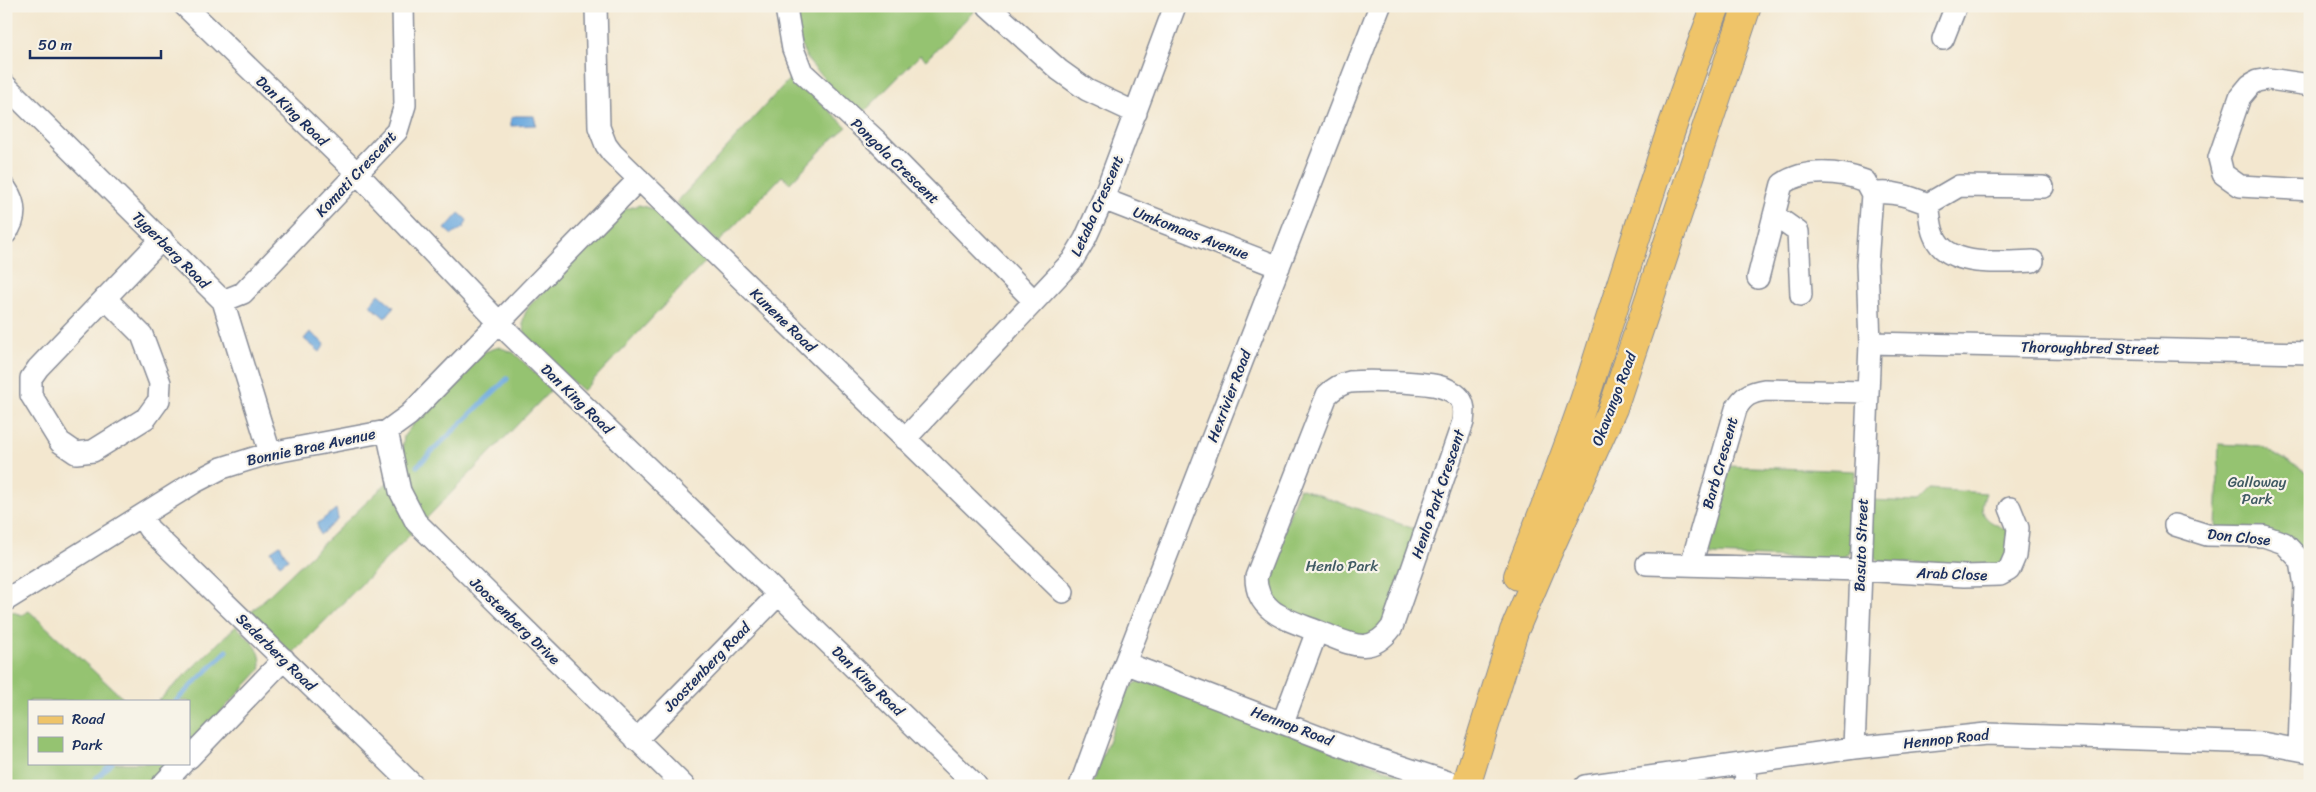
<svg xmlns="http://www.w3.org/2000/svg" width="2316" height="792" font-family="Sriracha,sans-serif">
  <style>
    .green { fill: #95c371; stroke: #587968 }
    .water { fill: #6daadf; stroke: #446c9e }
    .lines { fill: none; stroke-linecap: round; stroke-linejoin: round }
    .stream { stroke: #6daadf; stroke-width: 5 }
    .minor-casing { stroke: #878b96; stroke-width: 24 }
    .major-casing { stroke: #878b96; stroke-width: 30 }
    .minor { stroke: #fff; stroke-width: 21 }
    .major { stroke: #efc469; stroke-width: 28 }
    .labels { text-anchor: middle; stroke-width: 4.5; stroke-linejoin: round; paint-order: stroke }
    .street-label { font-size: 15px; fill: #1b2f5e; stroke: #f7f3e8 }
    .park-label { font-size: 15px; fill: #405b64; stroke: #f7f3e8 }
  </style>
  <rect width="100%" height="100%" fill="#f7f3e8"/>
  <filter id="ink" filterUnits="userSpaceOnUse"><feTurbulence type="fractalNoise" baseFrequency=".02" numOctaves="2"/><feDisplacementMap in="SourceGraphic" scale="10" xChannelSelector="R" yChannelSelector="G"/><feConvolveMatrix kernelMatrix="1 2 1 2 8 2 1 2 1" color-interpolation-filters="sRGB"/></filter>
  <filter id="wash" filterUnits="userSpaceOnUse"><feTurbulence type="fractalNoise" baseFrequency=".0096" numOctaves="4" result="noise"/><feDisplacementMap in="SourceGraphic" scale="20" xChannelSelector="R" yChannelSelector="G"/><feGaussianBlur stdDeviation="1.12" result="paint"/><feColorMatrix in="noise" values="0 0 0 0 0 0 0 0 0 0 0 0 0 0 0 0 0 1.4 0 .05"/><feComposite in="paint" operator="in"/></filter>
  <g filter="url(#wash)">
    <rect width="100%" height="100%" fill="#f3e7cf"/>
    <path class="green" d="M799 6H975L977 8 926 60 920 55 861 115 827 86C826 76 817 72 811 64 798 48 797 26 799 6Z
      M792 76 847 127 829 142 790 183 782 176 718 243 676 203Z
      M639 205 656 210 707 260 583 391C570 379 529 345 524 330 521 320 525 312 530 305L623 210Z
      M499 347 514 353 552 389 424 521 412 504 402 451 404 436 414 423 484 352Z
      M2219 444 2261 446 2310 474V563L2216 529Z
      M1728 466 1855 471 1852 545 1847 555 1842 560 1711 555 1706 548Z
      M391 479 413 532 290 656 248 615Z
      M1299 488 1420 531 1387 622 1375 635 1357 636 1282 607 1269 593 1266 581Z
      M1930 489 1986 493C1975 519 1991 521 2008 531L2010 550 1998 567 1880 562 1870 553V500L1917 502Z
      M6 610 22 615 29 611 126 701H29V763H172L150 786H6Z
      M236 626C249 639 265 650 260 670L189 746V701H158Z
      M1144 679 1416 780 1414 786H1091L1127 692 1134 684Z"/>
    <path class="water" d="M515 116H534L536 125 511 126V118Z
      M459 213 467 220 464 227 452 235 445 229Z
      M379 294 394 307 385 318 370 305Z
      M310 332 325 344 320 352 304 339Z
      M336 509 338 519 320 535 317 524Z
      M280 545 288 559 280 565 271 551Z"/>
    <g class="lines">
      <path class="stream" d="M417 466 507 379
        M176 701 227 651
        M88 786 112 763"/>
    </g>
  </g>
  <g filter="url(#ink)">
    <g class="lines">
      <g class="minor-casing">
        <path id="minor" d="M185 6 358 174 511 335 976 786
          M596 6 599 127 606 145 612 153 1063 592
          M788 6 787 14 793 49 802 72 878 142 1034 301
          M988 6 1059 70 1087 90 1136 113
          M1943 39 1956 6
          M2310 85 2269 79 2257 81 2250 85 2240 97 2219 158 2223 174 2240 186 2310 190
          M6 86 223 301 270 453
          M6 189C16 203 17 219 6 233
          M1103 199 1279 267
          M1928 204C1930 214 1930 226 1934 235 1946 269 2004 262 2033 261
          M1774 215 1798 232 1801 295
          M1758 278 1782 184C1805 168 1840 171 1865 181L1872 194
          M105 298 142 335 160 383 159 400 146 418 93 451 76 453 60 442 31 395V378L38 368 162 239
          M223 301 243 293 397 131 405 105 403 6
          M1870 343 2310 353
          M387 431 400 491 416 522 684 786
          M905 439 1072 261 1085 239 1103 199 1175 6
          M141 516 149 529 414 786
          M2175 525 2207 535 2264 536 2284 543 2301 561 2305 586 2299 748
          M1647 564 1860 570 1964 576 2000 575 2009 570 2015 556 2018 528 2010 508
          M1691 565 1736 409C1743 396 1751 392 1765 390L1868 392
          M6 600 195 482 222 468 270 453 387 431 409 415 639 179
          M1125 663 1366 755 1460 786
          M1283 722 1317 631C1348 642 1369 659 1392 627L1463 422C1464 414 1465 407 1461 400 1457 393 1446 388 1438 386 1421 382 1368 380 1350 382 1340 384 1333 389 1327 395L1256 577C1256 613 1289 620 1317 631
          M636 740 778 595
          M1854 748 1870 343 1867 264 1872 194C1892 190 1911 197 1928 204L1959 186 2043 187
          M189 758 284 659
          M1745 765 1746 786
          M161 786 183 763
          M1080 786 1125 663 1380 6
          M1585 786 1854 748 1986 734 2262 743 2310 752"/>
      </g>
      <g class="major-casing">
        <path id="major" d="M1518 576C1541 517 1565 458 1585 398 1627 267 1666 135 1716 6
          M1466 786 1514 631 1547 554 1613 408 1747 6"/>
      </g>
      <use href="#minor" class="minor"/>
      <use href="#major" class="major"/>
    </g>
  </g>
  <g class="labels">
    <g class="street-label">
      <text transform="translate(292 111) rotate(44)" y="5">Dan King Road</text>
      <text transform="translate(895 161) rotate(44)" y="5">Pongola Crescent</text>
      <text transform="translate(356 174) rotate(-47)" y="5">Komati Crescent</text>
      <text transform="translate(1097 206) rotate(-66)" y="5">Letaba Crescent</text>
      <text transform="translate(1191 233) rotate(21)" y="5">Umkomaas Avenue</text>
      <text transform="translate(171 250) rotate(45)" y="5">Tygerberg Road</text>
      <text transform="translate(783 320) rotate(44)" y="5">Kunene Road</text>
      <text transform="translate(2090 348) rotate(1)" y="5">Thoroughbred Street</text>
      <text transform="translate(1229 396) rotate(-69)" y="5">Hexrivier Road</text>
      <text transform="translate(577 399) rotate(44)" y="5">Dan King Road</text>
      <text transform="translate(1614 399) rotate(-69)" y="5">Okavango Road</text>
      <text transform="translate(311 447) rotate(-12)" y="5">Bonnie Brae Avenue</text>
      <text transform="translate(1720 463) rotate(-74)" y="5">Barb Crescent</text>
      <text transform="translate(1438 494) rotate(-71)" y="5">Henlo Park Crescent</text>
      <text transform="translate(2239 537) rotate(6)" y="5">Don Close</text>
      <text transform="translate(1861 545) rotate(-88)" y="5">Basuto Street</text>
      <text transform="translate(1952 574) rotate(2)" y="5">Arab Close</text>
      <text transform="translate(515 621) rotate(44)" y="5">Joostenberg Drive</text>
      <text transform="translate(276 652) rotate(44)" y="5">Sederberg Road</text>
      <text transform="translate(707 667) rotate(-46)" y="5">Joostenberg Road</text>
      <text transform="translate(868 681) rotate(44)" y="5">Dan King Road</text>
      <text transform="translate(1292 726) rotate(21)" y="5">Hennop Road</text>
      <text transform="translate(1946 739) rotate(-6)" y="5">Hennop Road</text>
    </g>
    <g class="park-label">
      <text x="2257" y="487">Galloway<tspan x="2257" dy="17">Park</tspan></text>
      <text x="1342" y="571">Henlo Park</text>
    </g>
  </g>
  <rect width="2316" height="792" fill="none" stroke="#f7f3e8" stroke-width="25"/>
  <rect x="28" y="700" width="162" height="65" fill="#f7f3e8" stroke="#9fa5b1"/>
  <rect x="38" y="716" width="25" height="8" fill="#efc469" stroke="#9fa5b1"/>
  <text x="72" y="724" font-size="15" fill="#1b2f5e">Road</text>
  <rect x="38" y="737" width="25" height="15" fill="#95c371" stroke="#9fa5b1"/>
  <text x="72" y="750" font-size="15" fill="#1b2f5e">Park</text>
  <path d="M30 50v8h131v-8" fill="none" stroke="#1b2f5e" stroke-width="2.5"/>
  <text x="38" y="50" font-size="15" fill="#1b2f5e" stroke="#f7f3e8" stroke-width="4" paint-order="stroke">50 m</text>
</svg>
